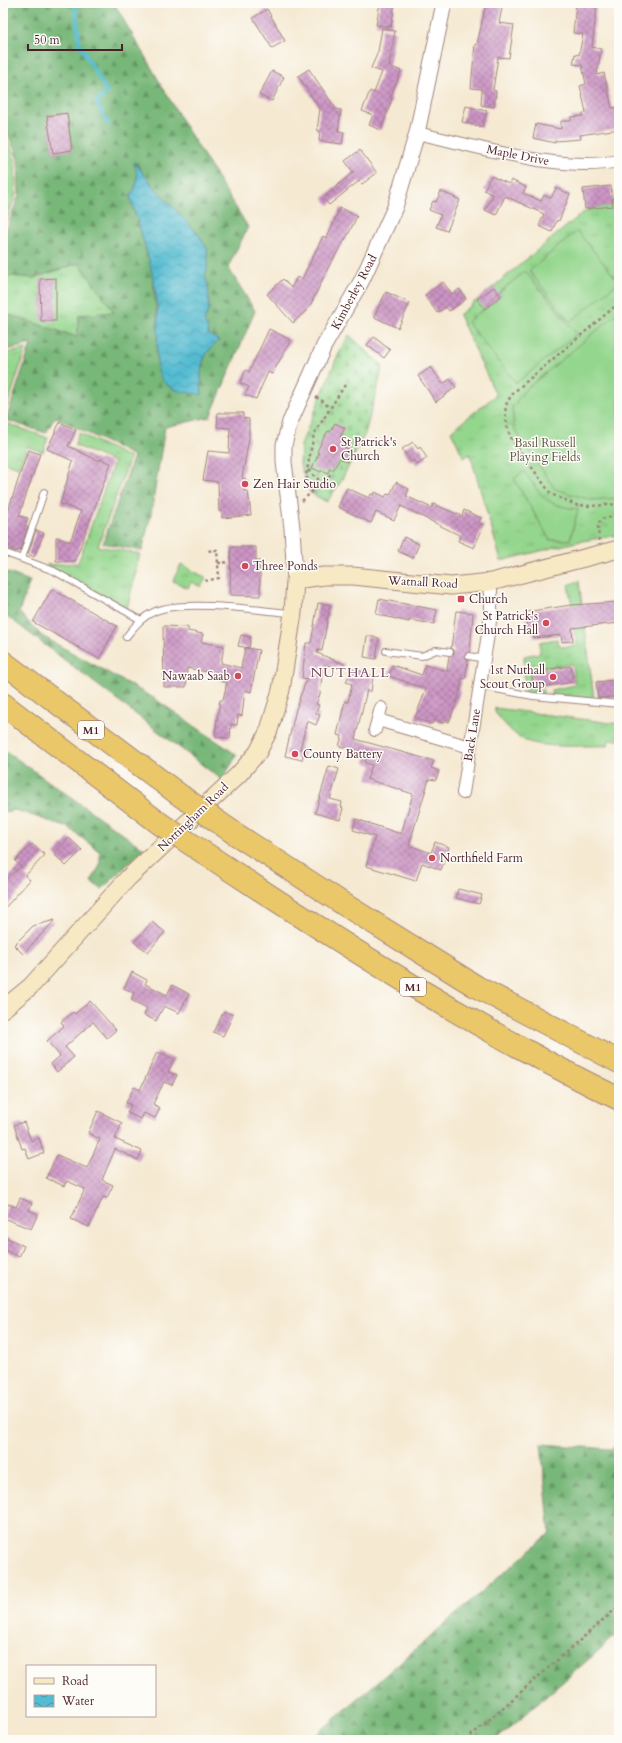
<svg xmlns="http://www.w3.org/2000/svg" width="622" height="1743" font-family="Cardo,serif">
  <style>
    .grass { fill: url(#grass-tufts); stroke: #6f7a5c }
    .forest { fill: url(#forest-firs); stroke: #606b52; fill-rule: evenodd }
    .cemetery { fill: url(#cemetery-stones); stroke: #6f7a5c }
    .garden { fill: #94d68d; stroke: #6f7a5c }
    .water { fill: url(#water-waves); stroke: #4e6e7e }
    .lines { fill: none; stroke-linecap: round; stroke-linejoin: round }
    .stream { stroke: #53bcd1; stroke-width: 4 }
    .building { fill: url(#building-cross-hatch) }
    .service-casing { stroke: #a0847e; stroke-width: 8 }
    .minor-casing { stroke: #a0847e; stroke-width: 14 }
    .tertiary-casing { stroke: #a0847e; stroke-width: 17 }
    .secondary-casing { stroke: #a0847e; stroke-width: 19 }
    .motorway-casing { stroke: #a0847e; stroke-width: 24 }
    .path { stroke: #a0847e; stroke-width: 2.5; stroke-dasharray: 3 3; stroke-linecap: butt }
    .service { stroke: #fff; stroke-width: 6 }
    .minor { stroke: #fff; stroke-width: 12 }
    .tertiary { stroke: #fff; stroke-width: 15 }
    .secondary { stroke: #f7e9c3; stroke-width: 17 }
    .motorway { stroke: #eac769; stroke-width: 22 }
    .motorway-bridge-casing { stroke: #a0847e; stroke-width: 24; stroke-linecap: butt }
    .motorway-bridge { stroke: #eac769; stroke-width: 22 }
    .poi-dot { fill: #d1495b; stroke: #fdfcf7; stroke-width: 1.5 }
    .labels { text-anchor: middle; stroke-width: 3; stroke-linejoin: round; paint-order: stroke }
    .shield { fill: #fdfcf7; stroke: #806168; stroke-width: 1 }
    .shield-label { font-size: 11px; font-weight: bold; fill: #4a1f2b }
    .street-label { font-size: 12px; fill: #4a1f2b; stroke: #fdfcf7 }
    .poi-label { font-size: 12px; fill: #4a1f2b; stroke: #fdfcf7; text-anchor: start }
    .park-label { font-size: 12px; fill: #605648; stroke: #fdfcf7 }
    .quarter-label { font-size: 14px; letter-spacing: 1px; fill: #774861; stroke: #fdfcf7 }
  </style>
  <defs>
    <pattern id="grass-tufts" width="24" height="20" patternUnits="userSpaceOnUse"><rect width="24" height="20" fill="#94d68d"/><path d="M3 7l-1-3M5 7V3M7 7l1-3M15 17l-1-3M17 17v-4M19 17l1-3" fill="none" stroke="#81b77a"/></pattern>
    <pattern id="forest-firs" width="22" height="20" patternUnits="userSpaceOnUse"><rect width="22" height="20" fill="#77b778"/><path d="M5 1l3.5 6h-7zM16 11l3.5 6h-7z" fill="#649463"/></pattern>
    <pattern id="cemetery-stones" width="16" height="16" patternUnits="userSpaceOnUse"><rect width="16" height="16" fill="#94d68d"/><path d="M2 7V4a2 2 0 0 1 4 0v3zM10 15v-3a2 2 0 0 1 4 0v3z" fill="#81b77a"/></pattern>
    <pattern id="water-waves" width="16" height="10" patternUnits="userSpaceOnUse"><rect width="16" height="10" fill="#53bcd1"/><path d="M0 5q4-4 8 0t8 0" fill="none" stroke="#4798aa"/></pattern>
    <pattern id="building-cross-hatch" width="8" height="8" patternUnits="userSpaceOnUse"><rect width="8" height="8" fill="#cb94c4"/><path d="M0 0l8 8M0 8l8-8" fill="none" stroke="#a7789f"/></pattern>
  </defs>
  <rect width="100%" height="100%" fill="#fdfcf7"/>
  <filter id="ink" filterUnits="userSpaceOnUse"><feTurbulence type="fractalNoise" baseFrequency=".025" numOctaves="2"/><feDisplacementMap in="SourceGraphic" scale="8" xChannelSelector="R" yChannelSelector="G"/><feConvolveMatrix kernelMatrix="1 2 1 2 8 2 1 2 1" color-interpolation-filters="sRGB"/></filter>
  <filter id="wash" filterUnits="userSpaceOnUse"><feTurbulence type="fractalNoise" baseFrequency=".012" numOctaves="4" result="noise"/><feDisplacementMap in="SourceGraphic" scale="16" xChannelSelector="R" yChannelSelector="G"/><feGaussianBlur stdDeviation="0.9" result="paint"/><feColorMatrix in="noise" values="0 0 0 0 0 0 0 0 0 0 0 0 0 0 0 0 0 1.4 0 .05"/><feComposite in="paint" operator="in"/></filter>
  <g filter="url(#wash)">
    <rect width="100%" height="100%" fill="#f5e9d2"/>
    <path class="grass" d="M3 127 15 159 16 194 3 230Z
      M619 200V535L576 542 501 561 470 454 464 458 451 431 496 395 459 315 585 211Z
      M79 263 115 312 79 315 77 337 3 313V280L10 276 34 278Z
      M26 349 3 419V354Z
      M3 422 48 438 43 452 27 447 19 467 3 462Z
      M79 433 130 458 98 546 140 554 127 609 46 565 78 563 114 462 74 445Z
      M181 564 206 578 201 587 191 582 188 588 173 581Z
      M579 581 594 699 552 695 551 690 575 685 573 664 530 670 532 690H543V695L525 693 524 656 540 653V642L557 639 560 647 575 646 577 643 573 625 576 624 568 585Z
      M495 708 619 724V740H609L608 746C586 745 539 750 520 738 510 731 502 721 495 712Z"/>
    <path class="forest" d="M3 3H114L184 124 248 227 228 267 255 311 210 417 165 427 151 514 142 551 103 543 134 456 55 417 46 433 6 420 31 344 3 351V313L77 337 79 315 114 312 79 263 34 278 10 276 3 280V239L19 194 18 159 3 121ZM67 113 72 150 53 153 47 116ZM135 163 156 189 198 234 208 264 205 277 208 285 209 307 204 322 207 325 208 334 219 341C199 355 200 372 202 394L157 361 158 323 151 264 130 197C140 182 138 179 135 163Z
      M3 571 30 581 19 612 42 636 152 697 237 755 222 780 3 613Z
      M3 749 144 849 102 889 91 882 100 865V852L69 828 16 810 3 812Z
      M619 1443V1633L496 1740H310L550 1533 541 1444 611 1449Z"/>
    <path class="cemetery" d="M349 335 383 366 365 434 340 483 327 502 310 493 300 465 301 444 337 357Z"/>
    <path class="garden" d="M577 231 619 282 570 322 529 271Z
      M525 271 577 334 516 383 467 322 501 296 499 293Z
      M619 312V498L591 500 555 489 514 428 512 408 524 391Z
      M524 471C541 496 546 506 578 509L570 540H550L514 479Z"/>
    <path class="water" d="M134 162 156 189 198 234 207 248 208 264 205 277 208 285 209 308 204 322 207 325 208 334 219 341C199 355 200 372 202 395 188 392 173 393 163 381 153 370 158 339 158 325 158 280 143 239 130 197 139 184 138 177 134 162Z"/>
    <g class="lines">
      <path class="stream" d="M75 3 79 43 107 92 96 102 108 124"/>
    </g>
    <g id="blocks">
      <path class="building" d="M380 3H395L391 27 376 25Z
        M486 3H503L499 23 514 25 509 58 498 57 493 90 496 91 494 107 481 105 482 89 471 88 475 44 477 45Z
        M581 3H597L592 47 601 49 597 75 604 73 612 108 617 107 619 129 580 135 581 139 555 141V143L533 138 536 124 561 129V121H571V117L583 116V113L586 112 580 86 586 84 582 65 573 64 575 54 579 55 583 34 573 33 576 5 580 6Z
        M267 9 285 41 272 48 253 18Z
        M382 28 395 31 389 66 401 71 390 98 392 99 381 130 369 125 373 115 362 111 370 91 374 93 382 72 371 68 378 52Z
        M309 69 336 109 341 110 338 131 344 132 342 144 319 141 320 131 317 130 320 109 298 76Z
        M272 71 284 77 272 101 259 95Z
        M466 106 487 111 482 127 462 122Z
        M67 113 72 150 53 153 47 116Z
        M360 150 377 173 362 184 359 181 329 205 323 198 353 172 345 161Z
        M491 176 509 184 511 180 526 187 523 193 541 201 544 195 551 198 556 188 570 194 559 221 557 220 552 232 539 226 544 214 505 196 496 215 485 210 493 195 484 190Z
        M611 186 613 206 585 209 583 189Z
        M441 191 460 200 447 231 436 227 441 215 429 210 433 201 436 202Z
        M340 208 357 216 349 233 329 266 309 308 293 323 267 294 283 279 291 288 297 277 302 279 323 236 327 238Z
        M56 278V321H41L40 279Z
        M443 282 452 294 460 289 466 299 449 311 446 307 437 313 425 295Z
        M494 287 501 296 485 309 477 299Z
        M386 292 410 303 398 328 374 317Z
        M269 329 291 340 272 374 268 372 256 399 245 395 249 387 240 383 246 370 249 372Z
        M374 337 390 350 384 358 367 345Z
        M431 367 443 384 450 379 456 387 436 402 418 376Z
        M218 413H243V418L249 419V438L242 478 246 479 244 491H248L251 515 222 518V511H219L218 482 203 480 208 451 229 453 230 428 217 427Z
        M60 422 76 430 68 446 99 461 100 459 111 463 75 561H56V537L70 542 81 511 60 504 73 461 47 449Z
        M335 423 345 428 340 437 346 440 343 446 352 451 347 462 340 458 333 470 330 468 328 473 322 470 321 472 312 468 319 453 317 452 322 441 328 431 330 432Z
        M413 442 418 449 420 447 427 458 417 465 413 460 411 462 402 449Z
        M28 450 40 454 19 516 28 518 25 526 28 527 20 551 18 550 17 552 3 547V526Z
        M396 482 409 489 406 496 432 508 433 504 462 516 464 510 481 518 479 523 484 525 474 548 458 541 461 536 401 506 394 520 376 512 371 523 338 507 347 488 369 498 371 494 374 495 375 492 385 497 387 494 390 495Z
        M36 530 44 533 34 557 28 554Z
        M404 537 419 544 413 558 398 551Z
        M231 547H256V561H260V596L230 595Z
        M52 589 117 626 99 659 33 622Z
        M379 599 437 610 434 624 409 620V622L376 614Z
        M619 602V623L572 628 573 641 562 642 561 635 534 638 532 628 527 629 525 612 571 605Z
        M318 603 330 605 322 651 318 650 317 653 344 664V667L323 665 320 694 316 704 319 705 316 713 320 715 316 725 307 721 300 749 304 750 302 760 285 756 296 709 300 699H299L307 679 302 678 306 643H311Z
        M456 611 473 613 470 652 465 656 468 660 465 679 462 678 459 695 449 722 445 720 444 723 434 720 432 724 415 718 426 689 389 676 392 665 422 675 425 665 447 671 449 656 454 653V650L451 648Z
        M163 626 188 627V631L203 634 201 642 224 646 221 663 241 668 245 648 259 650 251 692 245 690 242 716 238 715 237 725 231 724 230 738 217 737 215 733 220 700H223L227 682 221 681 222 675 187 668 186 687H164Z
        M241 635 251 637 249 648 238 646Z
        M367 636 379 638 376 659 364 657Z
        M571 666 574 682 534 688 531 672Z
        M352 668 373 676 371 692 367 690 355 739 434 761 431 768 439 771 436 780 429 779 409 845 431 853 435 842 449 847 441 870 422 863 416 881 366 866 375 837 353 830 356 819 401 834 413 794 367 779 372 765 365 763 366 757 363 756 364 752 339 746 342 736 337 735 345 701 348 702 352 684 346 682Z
        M615 680 617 697 598 698 596 682Z
        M329 766 339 769 330 799 342 802 341 807 343 808 340 820 315 813Z
        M69 838 82 850 66 866 54 854Z
        M32 844 45 855 25 876 30 880 3 910V882L21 866 15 861Z
        M458 889 482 895 479 904 456 898Z
        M55 920 23 954 14 945 33 926Z
        M152 922 165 932 148 952 134 942Z
        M132 972 147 980 145 984 167 995 172 985 189 994 179 1013 164 1006 156 1021 144 1015 147 1008 131 1000 134 993 124 988Z
        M90 1001 116 1030 107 1038 93 1022 65 1047 74 1057 57 1072 51 1064 60 1056 47 1041 64 1026 61 1022 73 1012 75 1014Z
        M224 1011 233 1015 223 1036 213 1032Z
        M157 1052 174 1059 168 1072 177 1075 172 1085 164 1082 153 1104 160 1108 155 1118 144 1113 141 1119 127 1113 131 1105 126 1103 134 1087 140 1090Z
        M98 1111 122 1123 115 1139 142 1151 138 1160 115 1149 102 1180 113 1185 107 1198 103 1197 89 1227 71 1219 85 1189 67 1181 64 1186 46 1178 57 1155 87 1168 100 1139 88 1133Z
        M24 1122 31 1141 39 1138 44 1153 29 1159 25 1148 22 1149 14 1125Z
        M20 1198 32 1203 29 1210 38 1214 31 1229 3 1218 8 1204 16 1207Z
        M3 1236 24 1246 19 1257 3 1249Z"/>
    </g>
  </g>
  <g filter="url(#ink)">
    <use href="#blocks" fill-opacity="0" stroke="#a0847e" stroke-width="1"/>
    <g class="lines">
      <g class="service-casing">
        <path id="service" d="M3 477V476
          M3 552 54 571 141 620
          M22 558 44 492
          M126 637C136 624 146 613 162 609 196 601 255 610 291 613
          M386 651 422 656 436 650 450 652
          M469 656 485 659
          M480 686 533 696 619 704"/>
      </g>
      <g class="minor-casing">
        <path id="minor" d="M417 133C476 146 560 173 619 161
          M378 720 470 747
          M375 730 381 708
          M463 793 491 615V582"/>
      </g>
      <g class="tertiary-casing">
        <path id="tertiary" d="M295 580 292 528 284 462V445L290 422 324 346 362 280 395 207 417 133 444 3"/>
      </g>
      <g class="secondary-casing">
        <path id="secondary" d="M3 1009 31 986 128 878 239 774 258 752 269 730 281 690 293 613 295 580 324 576H353L451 586 491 582 619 549"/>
      </g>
      <g class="motorway-casing">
        <path id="motorway" d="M3 662 181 796
          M3 704 159 823
          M234 833 345 905 477 987 619 1062
          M215 860C346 947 477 1029 619 1099"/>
      </g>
      <path class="path" d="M619 303 514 392 507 402 505 412 508 430 512 440 551 494 576 505 591 506 619 504
        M316 397 324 402 329 408
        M308 470 321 482
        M312 491 306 476 314 434 345 385
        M302 501 331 474
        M599 541 598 525 601 519 619 516
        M218 563 231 562
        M205 581 219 578 217 550 206 551
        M466 1740 619 1606"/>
      <use href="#service" class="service"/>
      <use href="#minor" class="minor"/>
      <use href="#tertiary" class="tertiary"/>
      <use href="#secondary" class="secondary"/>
      <use href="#motorway" class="motorway"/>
      <g class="motorway-bridge-casing">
        <path id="motorway-bridge" d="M181 796 234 833
          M159 823 215 860"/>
      </g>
      <use href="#motorway-bridge" class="motorway-bridge"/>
    </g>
  </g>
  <g class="poi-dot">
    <circle cx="333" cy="449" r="4"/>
    <circle cx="245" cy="484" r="4"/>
    <circle cx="245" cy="566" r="4"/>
    <rect x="457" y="595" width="8" height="8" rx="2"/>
    <circle cx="546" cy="623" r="4"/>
    <circle cx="238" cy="676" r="4"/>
    <circle cx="553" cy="677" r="4"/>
    <circle cx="295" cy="754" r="4"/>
    <circle cx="432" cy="858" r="4"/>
  </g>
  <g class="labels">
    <g class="shield">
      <rect x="78" y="721" width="26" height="18" rx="3"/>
      <rect x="400" y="978" width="26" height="18" rx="3"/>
    </g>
    <g class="shield-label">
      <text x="91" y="734">M1</text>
      <text x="413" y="991">M1</text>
    </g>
    <g class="street-label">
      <text transform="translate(518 155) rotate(11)" y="4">Maple Drive</text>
      <text transform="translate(354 292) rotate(-62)" y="4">Kimberley Road</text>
      <text transform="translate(423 582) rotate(3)" y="4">Watnall Road</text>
      <text transform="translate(472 735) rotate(-81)" y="4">Back Lane</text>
      <text transform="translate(193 817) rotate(-44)" y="4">Nottingham Road</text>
    </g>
    <g class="poi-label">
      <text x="341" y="446">St Patrick's<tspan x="341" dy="14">Church</tspan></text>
      <text x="253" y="488">Zen Hair Studio</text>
      <text x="253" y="570">Three Ponds</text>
      <text x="469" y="603">Church</text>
      <text x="538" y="620" text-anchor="end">St Patrick's<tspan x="538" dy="14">Church Hall</tspan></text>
      <text x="545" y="674" text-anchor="end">1st Nuthall<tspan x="545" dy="14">Scout Group</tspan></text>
      <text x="230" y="680" text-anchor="end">Nawaab Saab</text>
      <text x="303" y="758">County Battery</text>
      <text x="440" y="862">Northfield Farm</text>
    </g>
    <g class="park-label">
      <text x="545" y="447">Basil Russell<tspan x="545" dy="14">Playing Fields</tspan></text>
    </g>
    <g class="quarter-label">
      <text x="350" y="677">NUTHALL</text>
    </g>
  </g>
  <rect width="622" height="1743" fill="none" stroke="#fdfcf7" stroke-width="16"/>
  <rect x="26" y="1665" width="130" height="52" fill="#fdfcf7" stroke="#b5a4a5"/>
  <rect x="34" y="1678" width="20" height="6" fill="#f7e9c3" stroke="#b5a4a5"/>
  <text x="62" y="1685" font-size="12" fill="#4a1f2b">Road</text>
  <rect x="34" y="1695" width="20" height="12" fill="url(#water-waves)" stroke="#b5a4a5"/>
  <text x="62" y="1705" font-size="12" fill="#4a1f2b">Water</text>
  <path d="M28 44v6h94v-6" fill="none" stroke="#4a1f2b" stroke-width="2"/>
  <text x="34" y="44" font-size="12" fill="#4a1f2b" stroke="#fdfcf7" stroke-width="3" paint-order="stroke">50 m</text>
</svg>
